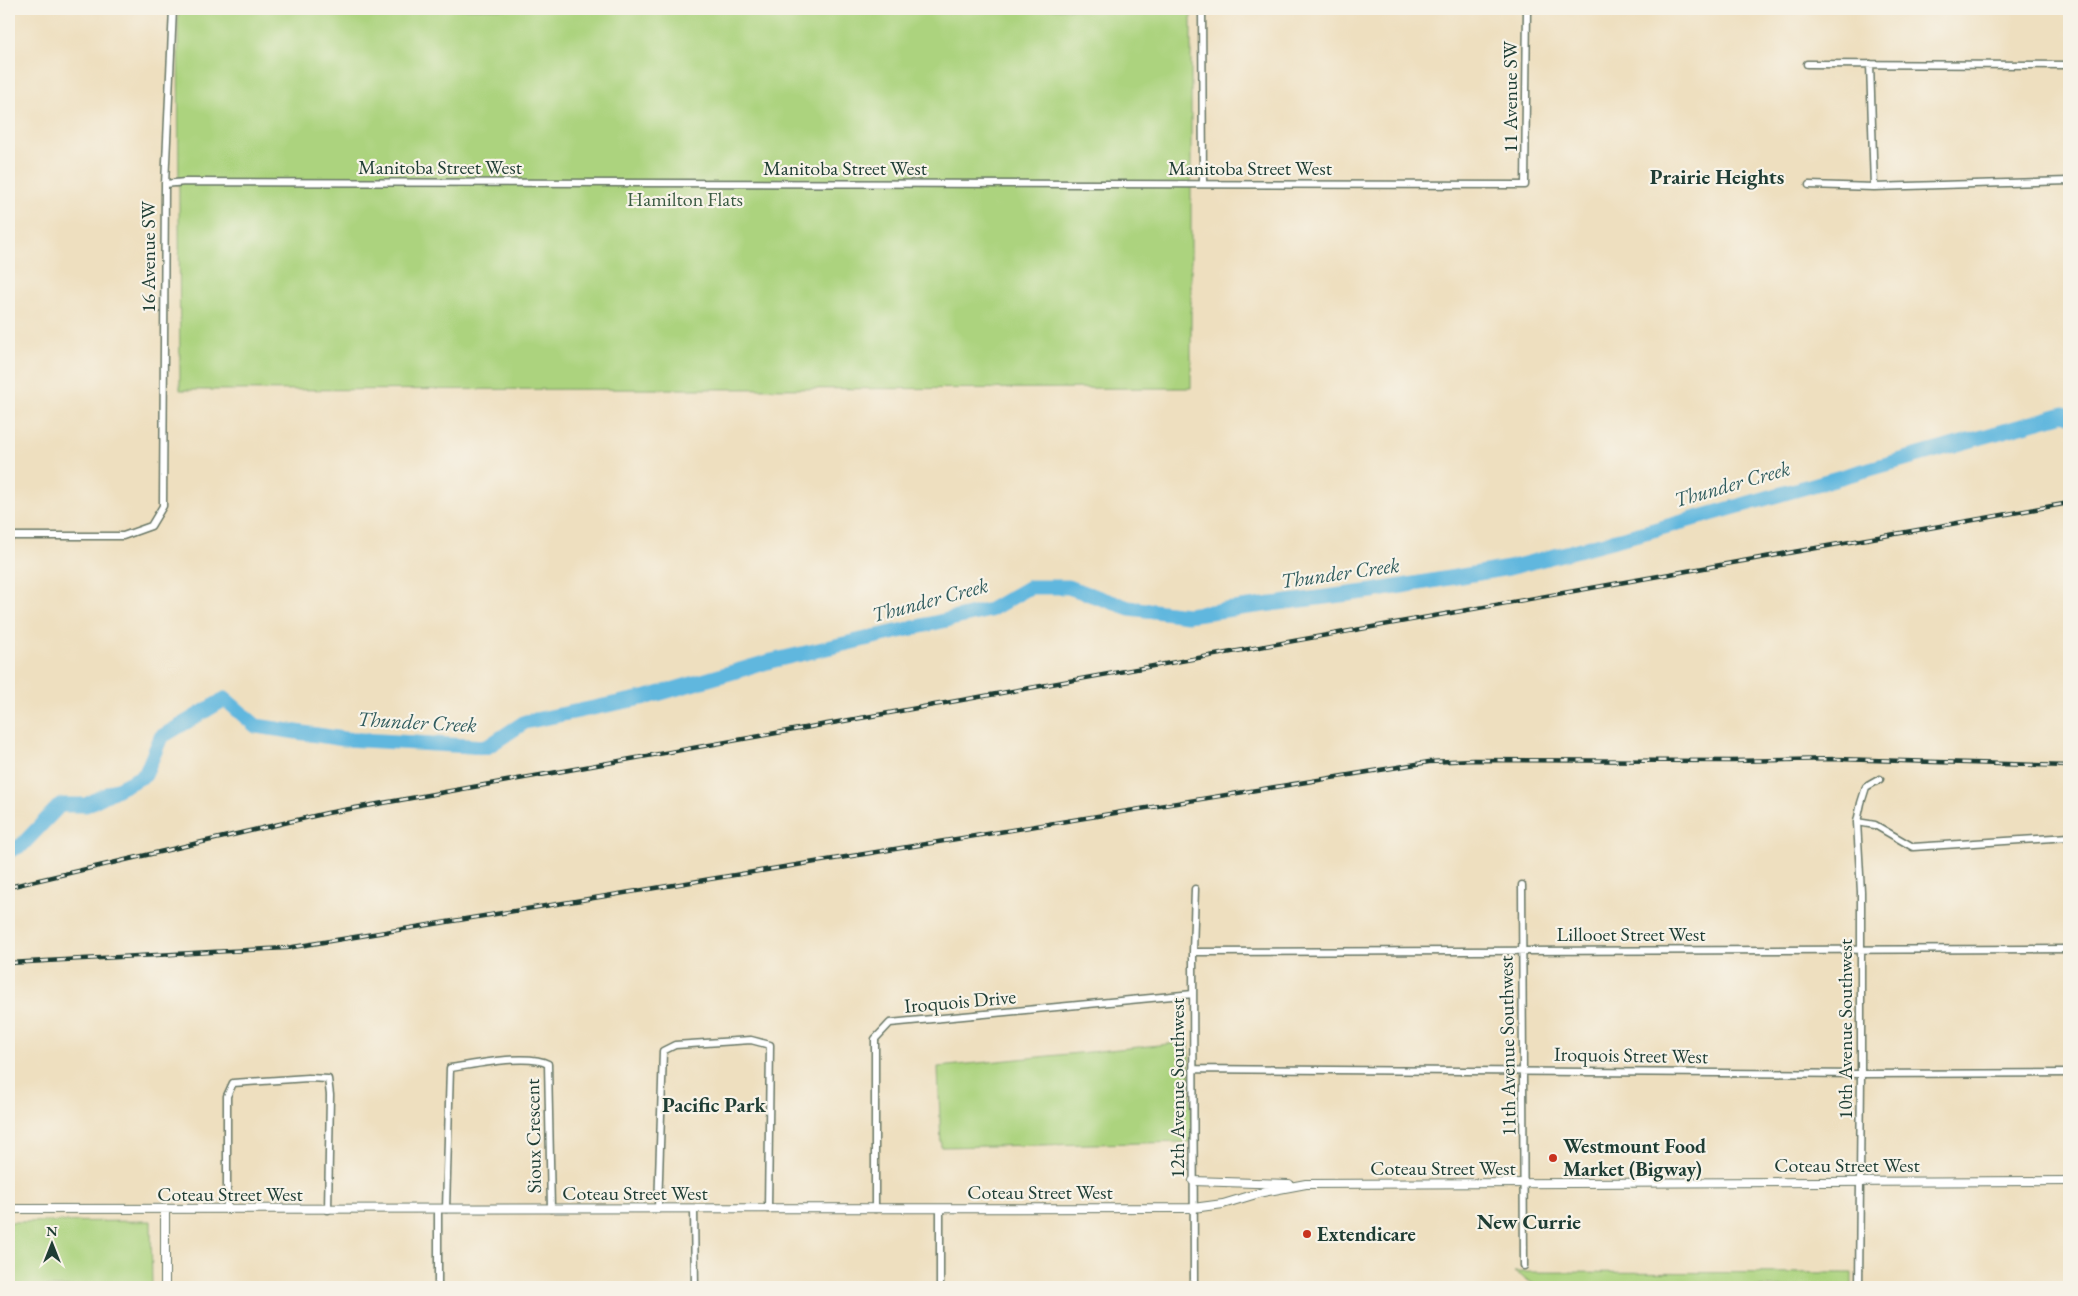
<svg xmlns="http://www.w3.org/2000/svg" width="2078" height="1296" font-family="'EB Garamond',serif">
  <style>
    .green { fill: #acd37e; stroke: #668859 }
    .lines { fill: none; stroke-linecap: round; stroke-linejoin: round }
    .river { stroke: #61b7de; stroke-width: 15 }
    .minor-casing { stroke: #677665; stroke-width: 9 }
    .tertiary-casing { stroke: #677665; stroke-width: 10 }
    .minor { stroke: #fff; stroke-width: 6 }
    .tertiary { stroke: #fff; stroke-width: 8 }
    .rail-casing { stroke: #1f3d34; stroke-width: 4.5 }
    .rail { stroke: #f7f3e8; stroke-width: 2.5; stroke-dasharray: 8; stroke-linecap: butt }
    .poi-dot { fill: #c8321e; stroke: #f7f3e8; stroke-width: 2 }
    .labels { text-anchor: middle; stroke-width: 4.5; stroke-linejoin: round; paint-order: stroke }
    .street-label { font-size: 20px; fill: #1f3d34; stroke: #f7f3e8 }
    .park-label { font-size: 20px; fill: #3b5b43; stroke: #f7f3e8 }
    .poi-label { font-size: 20px; font-weight: bold; fill: #1f3d34; stroke: #f7f3e8; text-anchor: start }
    .neighbourhood-label { font-size: 21px; font-weight: bold; fill: #1f3d34; stroke: #f7f3e8 }
    .water-label { font-size: 21px; font-style: italic; fill: #305c5e; stroke: #f7f3e8 }
  </style>
  <rect width="100%" height="100%" fill="#f7f3e8"/>
  <filter id="ink" filterUnits="userSpaceOnUse"><feTurbulence type="fractalNoise" baseFrequency=".02" numOctaves="2"/><feDisplacementMap in="SourceGraphic" scale="10" xChannelSelector="R" yChannelSelector="G"/><feConvolveMatrix kernelMatrix="1 2 1 2 8 2 1 2 1" color-interpolation-filters="sRGB"/></filter>
  <filter id="wash" filterUnits="userSpaceOnUse"><feTurbulence type="fractalNoise" baseFrequency=".0096" numOctaves="4" result="noise"/><feDisplacementMap in="SourceGraphic" scale="20" xChannelSelector="R" yChannelSelector="G"/><feGaussianBlur stdDeviation="1.12" result="paint"/><feColorMatrix in="noise" values="0 0 0 0 0 0 0 0 0 0 0 0 0 0 0 0 0 1.4 0 .05"/><feComposite in="paint" operator="in"/></filter>
  <g filter="url(#wash)">
    <rect width="100%" height="100%" fill="#eedfbf"/>
    <path class="green" d="M178 9H1191V388L180 390Z
      M1189 1042 1192 1142 941 1147 938 1067Z
      M151 1221 152 1287H9V1222Z
      M1514 1272 1852 1273V1287H1539Z"/>
    <g class="lines">
      <path class="river" d="M9 851 22 845 60 805H86L145 775 161 737 225 699 256 726 344 739 487 747 525 722 647 697 771 661 990 610 1030 587H1068L1129 608 1187 615 1372 591 1509 568 1661 528 2064 414 2069 416"/>
    </g>
  </g>
  <g filter="url(#ink)">
    <g class="lines">
      <g class="minor-casing">
        <path id="minor" d="M1202 9 1203 184
          M1807 64 2069 65
          M1870 64 1874 187
          M165 184 185 182 1525 185 1527 9
          M1809 185 1874 187 2069 181
          M9 536H123L151 526 163 506 165 184 173 9
          M1857 822 1875 825 1913 847 2069 837
          M1522 885 1524 1266
          M1193 952 2069 949
          M1193 1069 1861 1074 2069 1073
          M446 1209 450 1068C473 1065 528 1053 548 1064L551 1209
          M658 1209 663 1051 675 1045 751 1040 770 1045 768 1209
          M694 1209 695 1287
          M875 1209V1039L890 1023 1193 994
          M227 1210V1096L233 1083 308 1078 328 1079 330 1095 328 1210
          M438 1210V1287
          M940 1287V1209
          M1194 1287 1193 952 1195 889
          M1859 1287 1861 1074V892L1857 822 1861 803 1866 787 1880 779"/>
      </g>
      <g class="tertiary-casing">
        <path id="tertiary" d="M1193 1181 1289 1184
          M9 1209 1193 1208 1223 1204 1263 1192 1306 1184 2069 1181
          M165 1210V1287"/>
      </g>
      <use href="#minor" class="minor"/>
      <use href="#tertiary" class="tertiary"/>
      <g class="rail-casing">
        <path id="rail" d="M9 887 327 813 2069 503
          M9 963 287 948 1429 762 1473 760 1731 761 1837 759 2069 766"/>
      </g>
      <use href="#rail" class="rail"/>
    </g>
  </g>
  <g class="poi-dot">
    <circle cx="1553" cy="1158" r="5"/>
    <circle cx="1307" cy="1234" r="5"/>
  </g>
  <g class="labels">
    <g class="street-label">
      <text transform="translate(1510 97) rotate(-90)" y="7">11 Avenue SW</text>
      <text x="440" y="174">Manitoba Street West</text>
      <text x="845" y="175">Manitoba Street West</text>
      <text x="1250" y="175">Manitoba Street West</text>
      <text transform="translate(148 257) rotate(-90)" y="7">16 Avenue SW</text>
      <text x="1631" y="941">Lillooet Street West</text>
      <text transform="translate(960 1001) rotate(-5)" y="7">Iroquois Drive</text>
      <text transform="translate(1845 1029) rotate(-90)" y="7">10th Avenue Southwest</text>
      <text transform="translate(1507 1046) rotate(-91)" y="7">11th Avenue Southwest</text>
      <text transform="translate(1631 1055) rotate(1)" y="7">Iroquois Street West</text>
      <text transform="translate(1177 1088) rotate(-90)" y="7">12th Avenue Southwest</text>
      <text transform="translate(533 1136) rotate(-91)" y="7">Sioux Crescent</text>
      <text x="1847" y="1172">Coteau Street West</text>
      <text x="1443" y="1175">Coteau Street West</text>
      <text x="1040" y="1199">Coteau Street West</text>
      <text x="635" y="1200">Coteau Street West</text>
      <text x="230" y="1201">Coteau Street West</text>
    </g>
    <g class="park-label">
      <text x="685" y="206">Hamilton Flats</text>
    </g>
    <g class="poi-label">
      <text x="1563" y="1153">Westmount Food<tspan x="1563" dy="23">Market (Bigway)</tspan></text>
      <text x="1317" y="1241">Extendicare</text>
    </g>
    <g class="neighbourhood-label">
      <text x="1717" y="184">Prairie Heights</text>
      <text x="714" y="1112">Pacific Park</text>
      <text x="1529" y="1229">New Currie</text>
    </g>
    <g class="water-label">
      <text transform="translate(1732 484) rotate(-16)" y="7">Thunder Creek</text>
      <text transform="translate(1340 573) rotate(-8)" y="7">Thunder Creek</text>
      <text transform="translate(930 600) rotate(-15)" y="7">Thunder Creek</text>
      <text transform="translate(417 722) rotate(3)" y="7">Thunder Creek</text>
    </g>
  </g>
  <rect width="2078" height="1296" fill="none" stroke="#f7f3e8" stroke-width="30"/>
  <g transform="translate(52 1244)" stroke="#f7f3e8" stroke-width="4" paint-order="stroke">
  <path d="M0-4L9 19L0 12L-9 19Z" fill="#1f3d34"/>
  <text y="-8" font-size="14" font-weight="bold" text-anchor="middle" fill="#1f3d34">N</text>
  </g>
</svg>
